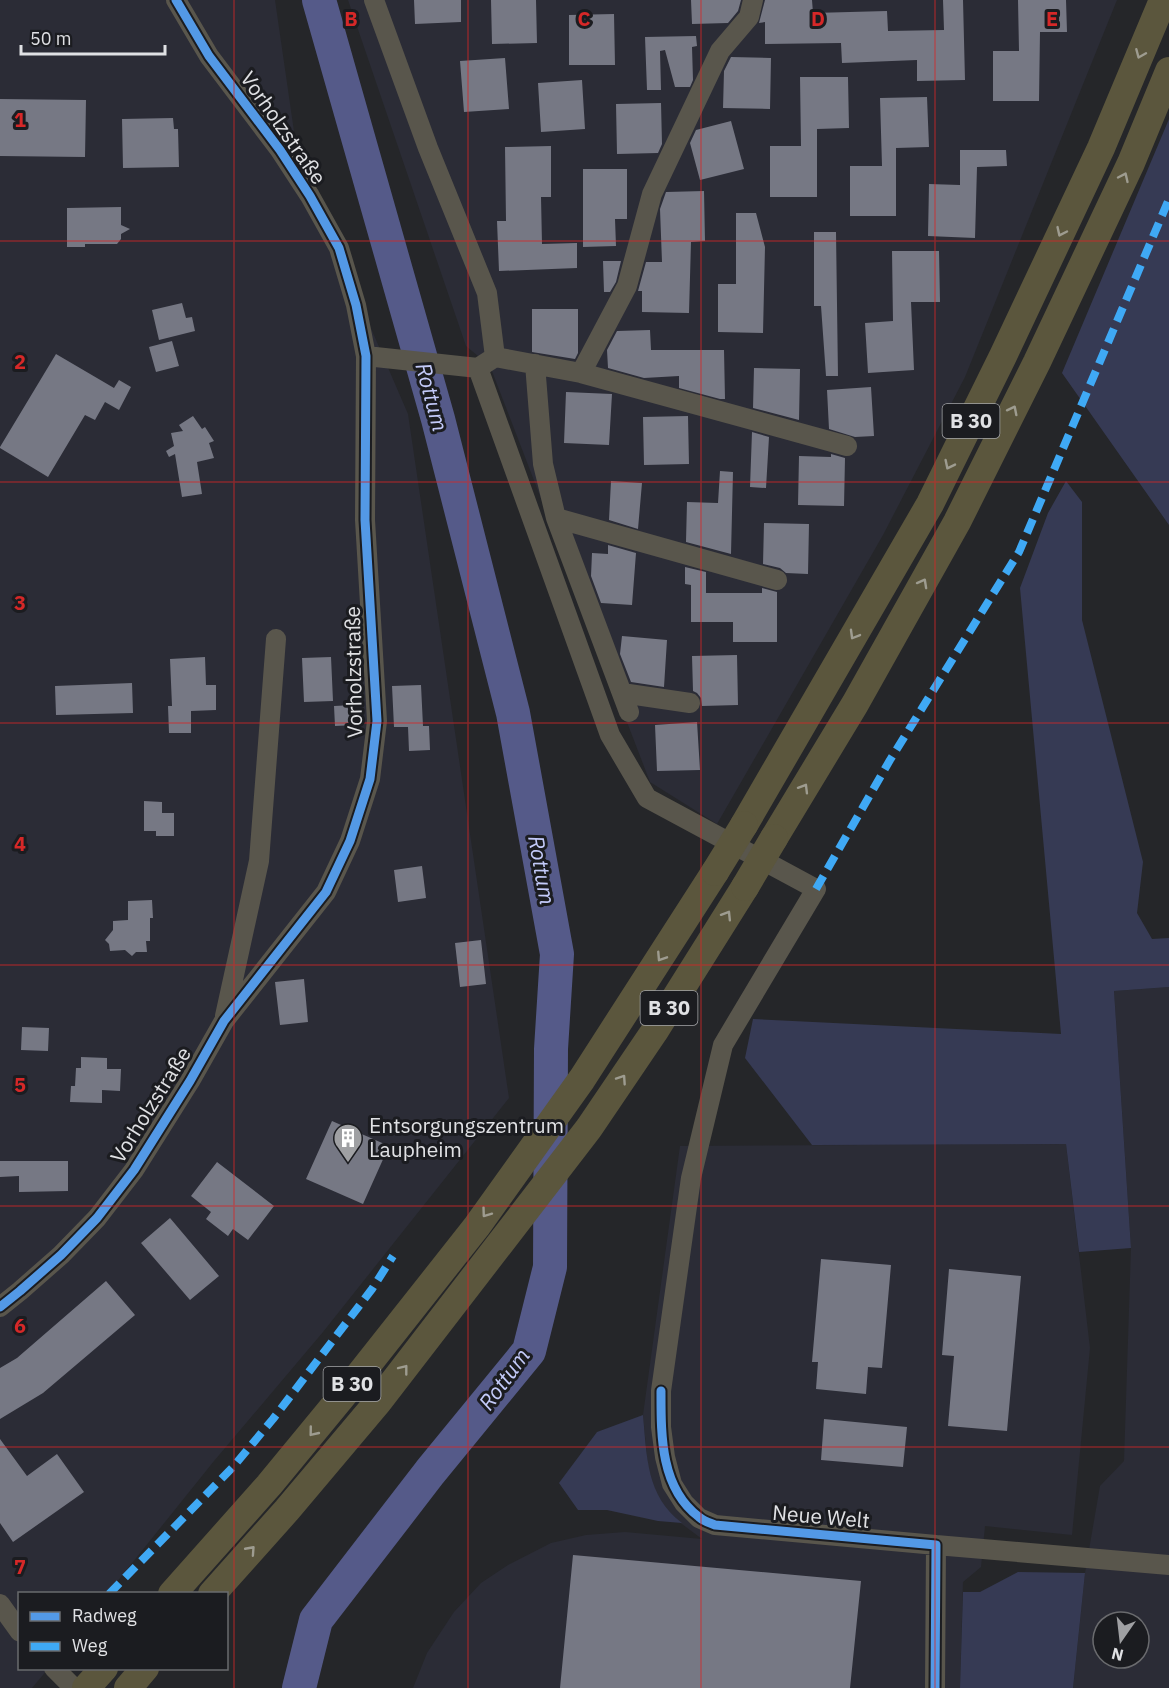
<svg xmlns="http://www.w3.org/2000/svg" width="1169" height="1688" font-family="'IBM Plex Sans',sans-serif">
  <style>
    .built { fill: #2b2c36; fill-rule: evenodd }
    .green { fill: #363a54 }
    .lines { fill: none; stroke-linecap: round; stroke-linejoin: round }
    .river { stroke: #555a89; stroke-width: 34 }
    .building { fill: #767884 }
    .minor { stroke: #59564c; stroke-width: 20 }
    .highway { stroke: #5b563d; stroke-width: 28 }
    .highway-bridge { stroke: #5b563d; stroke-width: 28 }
    .quiet { stroke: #3fa9f5; stroke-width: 8; stroke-dasharray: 15 8; stroke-linecap: butt }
    .cycleway-casing { stroke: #1b1c20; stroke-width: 13 }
    .cycleway { stroke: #5399e6; stroke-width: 9 }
    .oneway { stroke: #9e9c90 }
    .grid { fill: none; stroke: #d62828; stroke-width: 1.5; stroke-opacity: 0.55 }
    .labels { text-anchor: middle; stroke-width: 6; stroke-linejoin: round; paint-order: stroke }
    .shield { fill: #1b1c20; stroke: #a5a6a9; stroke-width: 1.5 }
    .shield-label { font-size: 20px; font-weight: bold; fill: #e0e1e4 }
    .street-label { font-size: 21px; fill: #e0e1e4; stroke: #1b1c20 }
    .poi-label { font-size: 21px; fill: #e0e1e4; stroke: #1b1c20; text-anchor: start }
    .water-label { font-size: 22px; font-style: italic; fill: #c3caf9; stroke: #1b1c20 }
    .grid-label { font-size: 20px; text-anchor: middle; font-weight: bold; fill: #d62828; stroke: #1b1c20; stroke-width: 6; stroke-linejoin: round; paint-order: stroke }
  </style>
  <rect width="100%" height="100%" fill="#252629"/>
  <path class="built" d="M0 0H275L298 159 408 414 509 1098 323 1332 214 1461 108 1593 20 1594V1668L48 1669 32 1688H0Z
    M348 0H1117L965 377 883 535 717 824 650 782 490 366 466 346Z
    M1169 987V1688H1073L1085 1573 1100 1486 1124 1461 1131 1248 1114 991ZM1103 1622H1139V1658H1103Z
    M1066 1144 1090 1348 1072 1535 985 1526 981 1567 963 1582 960 1688H413L427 1653 454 1612 481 1583 508 1565 551 1543 586 1535 625 1532 702 1539 670 1515 656 1493 648 1467 643 1415 680 1146Z"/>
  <path class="green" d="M1169 119V525L1062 373Z
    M1066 481 1082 502V620L1143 862 1137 913 1152 939 1169 938V987L1114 991 1131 1248 1079 1252 1066 1144 812 1145 745 1058 753 1019 1061 1034 1020 588 1048 513Z
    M643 1415C647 1456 646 1496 682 1523L658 1521 607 1510H578L559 1483 597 1432Z
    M1018 1572 1085 1573 1073 1688H960L963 1592H980Z"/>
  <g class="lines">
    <path class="river" d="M299 1688 316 1620 430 1472 529 1351 550 1267 551 1049 557 954 513 713 438 419 319 0"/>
  </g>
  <path class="building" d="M414 0H461V22L415 24Z
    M491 0H536L537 43 492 44Z
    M691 0H741L738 11 728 23 692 24Z
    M765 0H812L813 13 887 11 888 31 944 30 943 0H963L965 80 917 81V60L842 63 841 43 765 44V22L759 23Z
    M1018 0H1066L1067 32H1040L1039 101H993V51H1019Z
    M614 14 615 65H569V15Z
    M696 36 697 46 692 47 693 80 690 87H675L665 50 660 51 661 90H647L645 37Z
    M731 57 771 58 770 109 723 108 724 71Z
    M505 58 509 109 464 112 460 61Z
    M800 77H848L849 128 817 129V197H770V146H801Z
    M582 80 585 129 541 132 538 83Z
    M927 97 929 147 896 148V216H850V166H882L880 98Z
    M0 99 86 100 85 157 0 156Z
    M661 103 662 144 658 153 617 154 616 104Z
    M173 118 174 129H178L179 167 123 168 122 119Z
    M731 121 744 169 700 180 690 143 696 130Z
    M551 146V197H541L542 244 577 243V268L499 271 497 221H506L505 147Z
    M960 150H1006L1007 166 977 167 975 238 928 236 929 184 960 185Z
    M583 169H627V219H615L616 246 583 247Z
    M704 191 705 241 691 242 689 313 642 312V291H638L646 262H662L660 209 666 192Z
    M121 207V225L130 229 121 234V239L117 244H85V247H67V208Z
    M736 213H756L765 247 763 333 718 332V284H736Z
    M814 232H836L838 376H826L821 306H814Z
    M892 251H939L940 302H911L914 370 868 373 865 323 893 321Z
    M603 261H621L616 282 610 292H604Z
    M182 303 186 318 192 317 195 331 159 340 152 310Z
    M532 309H578V353L575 359 532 352Z
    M650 330 651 350H724L725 399H720L679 388V376L644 378 608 368 607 350 617 331Z
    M172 341 179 366 156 372 149 347Z
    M56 354 114 388 119 380 131 387 119 410 105 402 95 420 85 415 48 477 0 448V447Z
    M754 368 800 369 799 420 753 408Z
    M871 387 874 436 855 437 829 429 827 390Z
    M566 392 612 394 609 445 564 443Z
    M193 416 202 429 205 427 214 441 209 443 214 458 197 462 202 494 182 497 175 454 169 457 166 451 174 446 171 433 183 431 179 425Z
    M688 416 689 464 644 465 643 417Z
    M752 432 769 437 766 488 750 487Z
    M831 454 845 458 844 506 798 505 799 456 831 457Z
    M720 471 733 472 731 554 686 542 687 502 718 503Z
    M611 481 642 483 638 529 609 520Z
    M764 523 809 524 808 574 786 573 780 568 763 564Z
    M608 545 636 553 632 605 601 603 591 576 592 553 608 554Z
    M685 567 706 572V593H762V588L777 592V642H733V622H691V585L685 584Z
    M622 636 667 640 664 687 631 682 620 654Z
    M737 655 738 705 702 706 701 698 697 693 693 691 692 656Z
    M205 657 206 685H216V710L191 711V733H169L168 706H172L170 659Z
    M331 657 333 701 304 702 302 658Z
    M132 683 133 713 56 715 55 686Z
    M421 685 423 726H429L430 750 409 751 408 727H394L392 686Z
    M354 705 355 725 335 726 334 706Z
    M697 722 700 770 657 771 655 725Z
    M144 801 162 802V813H174V836H156V831H144Z
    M422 866 426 898 398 902 394 870Z
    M152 900 153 918H150V941H146L147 952H136L132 956 125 950 110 951 109 944 105 940 113 930V921L128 920V901Z
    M481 940 486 984 460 987 455 943Z
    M304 979 308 1022 280 1025 275 982Z
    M22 1027 49 1028 48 1051 21 1050Z
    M81 1057 107 1058V1069H121L120 1091 102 1090V1103L70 1102 71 1086H75L76 1068H81Z
    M332 1121 389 1146 363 1204 306 1179Z
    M0 1161H68V1191L19 1192V1176L0 1177Z
    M217 1162 274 1206 248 1240 233 1229 228 1236 206 1219 211 1212 191 1196Z
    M170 1218 219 1276 190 1300 141 1243Z
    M821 1259 891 1265 882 1368 868 1367 866 1394 816 1389 818 1362H812Z
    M949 1269 1021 1276 1007 1431 948 1426 954 1356 942 1355Z
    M106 1281 135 1315 43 1393 0 1419V1368L17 1358Z
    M824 1419 907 1427 903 1467 821 1460Z
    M0 1439 27 1476 57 1454 84 1492 13 1542 0 1523Z
    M573 1555 861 1581 850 1688H560Z"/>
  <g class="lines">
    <path class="minor" d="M374 0 428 148 487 293 495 357
      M366 356 478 368 610 735 647 798 816 889 723 1045 691 1178 661 1391V1427L665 1457 672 1484 684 1503 699 1518 715 1525 936 1545 935 1688
      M535 364 543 464 556 518 629 712
      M478 368 495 357 581 373 847 446
      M581 373 627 286 652 194 720 51 749 17 753 0
      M556 518 777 580
      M622 693 690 703
      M225 1016 259 861 276 639
      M0 1307 20 1291 61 1255 97 1218 134 1170 190 1081 224 1021 326 892 350 841 370 779 377 721 365 520 366 356 356 305 339 248 310 196 280 150 209 56 176 0
      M936 1545 1169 1565
      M0 1604 20 1632
      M54 1668 74 1688"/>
    <path class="highway" d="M744 825 930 504 1003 356 1101 148 1163 0
      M774 838 855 704 957 522 1037 362 1131 163 1169 71
      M172 1594 269 1485 353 1383 477 1226 582 1079 715 872
      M212 1594 287 1510 378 1402 589 1128 654 1032 745 887
      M86 1688 104 1668
      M128 1688 145 1668"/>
    <path class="highway-bridge" d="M715 872 744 825
      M745 887 774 838"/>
    <path class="quiet" d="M816 889 890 760 1019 552 1169 199
      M109 1594 233 1467 273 1419 372 1289 393 1256"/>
    <g class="cycleway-casing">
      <path id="cycleway" d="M0 1307 20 1291 61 1255 97 1218 134 1170 190 1081 224 1021 326 892 350 841 370 779 377 721 365 520 366 356 356 305 339 248 310 196 280 150 209 56 176 0
        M661 1391C661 1434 660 1488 699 1517 703 1521 710 1523 715 1525L936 1545 935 1688"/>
    </g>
    <use href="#cycleway" class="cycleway"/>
  </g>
  <defs><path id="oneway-chevron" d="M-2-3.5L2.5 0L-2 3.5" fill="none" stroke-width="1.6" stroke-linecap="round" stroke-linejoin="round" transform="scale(1.5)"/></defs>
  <g class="oneway">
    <use href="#oneway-chevron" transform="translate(1140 54) rotate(113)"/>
    <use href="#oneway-chevron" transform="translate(1124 177) rotate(-65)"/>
    <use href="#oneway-chevron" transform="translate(1061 232) rotate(115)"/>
    <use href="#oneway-chevron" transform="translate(1013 410) rotate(-63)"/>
    <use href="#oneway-chevron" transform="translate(949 465) rotate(116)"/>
    <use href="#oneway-chevron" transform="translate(923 583) rotate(-61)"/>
    <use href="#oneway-chevron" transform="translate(854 635) rotate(120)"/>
    <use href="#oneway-chevron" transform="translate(804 788) rotate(-59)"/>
    <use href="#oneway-chevron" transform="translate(727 915) rotate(-58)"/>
    <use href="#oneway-chevron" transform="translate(661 957) rotate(123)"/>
    <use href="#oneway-chevron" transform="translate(622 1079) rotate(-56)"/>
    <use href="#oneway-chevron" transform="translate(486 1213) rotate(126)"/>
    <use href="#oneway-chevron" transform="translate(404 1369) rotate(-52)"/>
    <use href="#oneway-chevron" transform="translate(313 1432) rotate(129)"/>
    <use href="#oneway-chevron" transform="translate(251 1550) rotate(-48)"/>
  </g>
  <path class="grid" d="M234 0V1688M468 0V1688M701 0V1688M935 0V1688M0 241H1169M0 482H1169M0 723H1169M0 965H1169M0 1206H1169M0 1447H1169"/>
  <defs>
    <g id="building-pin" transform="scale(1.5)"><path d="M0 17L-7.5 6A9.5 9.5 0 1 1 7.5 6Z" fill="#9fa0a3" stroke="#1b1c20"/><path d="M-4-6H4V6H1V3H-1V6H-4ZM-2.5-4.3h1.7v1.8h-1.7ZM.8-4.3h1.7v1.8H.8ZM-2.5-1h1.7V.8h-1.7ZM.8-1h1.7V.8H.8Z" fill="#fff"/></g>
  </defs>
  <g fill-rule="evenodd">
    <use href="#building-pin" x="348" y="1138"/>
  </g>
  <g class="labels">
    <g class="shield">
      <rect x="942.5" y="404" width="57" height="34" rx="4.5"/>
      <rect x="640.5" y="991" width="57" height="34" rx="4.5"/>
      <rect x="323.5" y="1367" width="57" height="34" rx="4.5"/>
    </g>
    <g class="shield-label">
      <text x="971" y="428">B 30</text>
      <text x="669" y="1015">B 30</text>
      <text x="352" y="1391">B 30</text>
    </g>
    <g class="street-label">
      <text transform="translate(283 128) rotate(55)" y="7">Vorholzstraße</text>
      <text transform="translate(354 672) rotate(-91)" y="7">Vorholzstraße</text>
      <text transform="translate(151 1105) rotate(-58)" y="7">Vorholzstraße</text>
      <text transform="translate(821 1517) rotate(5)" y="7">Neue Welt</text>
    </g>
    <g class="poi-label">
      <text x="369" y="1133">Entsorgungszentrum<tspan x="369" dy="24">Laupheim</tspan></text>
    </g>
    <g class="water-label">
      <text transform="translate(432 397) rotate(75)" y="8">Rottum</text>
      <text transform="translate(542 870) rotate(80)" y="8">Rottum</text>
      <text transform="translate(504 1379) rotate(-54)" y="8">Rottum</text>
    </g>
  </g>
  <g class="grid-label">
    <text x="351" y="26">B</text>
    <text x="584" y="26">C</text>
    <text x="818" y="26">D</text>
    <text x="1052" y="26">E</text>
    <text x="20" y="127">1</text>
    <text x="20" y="369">2</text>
    <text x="20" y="610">3</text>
    <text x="20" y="851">4</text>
    <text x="20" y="1092">5</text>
    <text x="20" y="1333">6</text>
    <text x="20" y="1574">7</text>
  </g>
  <rect x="18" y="1592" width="210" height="78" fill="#1b1c20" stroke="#6a6b6e" stroke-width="1.5"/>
  <rect x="30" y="1612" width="30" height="9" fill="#5399e6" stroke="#6a6b6e" stroke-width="1.5"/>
  <text x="72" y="1622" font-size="18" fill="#e0e1e4">Radweg</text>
  <rect x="30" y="1642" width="30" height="9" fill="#3fa9f5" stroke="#6a6b6e" stroke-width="1.5"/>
  <text x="72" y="1652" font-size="18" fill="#e0e1e4">Weg</text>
  <g transform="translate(1121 1640) rotate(194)"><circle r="28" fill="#1b1c20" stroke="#6a6b6e" stroke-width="1.5"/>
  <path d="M0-4.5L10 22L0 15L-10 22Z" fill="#9fa0a3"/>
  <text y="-9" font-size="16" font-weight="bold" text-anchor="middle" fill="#e0e1e4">N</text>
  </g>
  <path d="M21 45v9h144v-9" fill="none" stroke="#e0e1e4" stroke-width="3"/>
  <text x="30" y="45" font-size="18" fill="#e0e1e4" stroke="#1b1c20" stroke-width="4.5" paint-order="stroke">50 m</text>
</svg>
